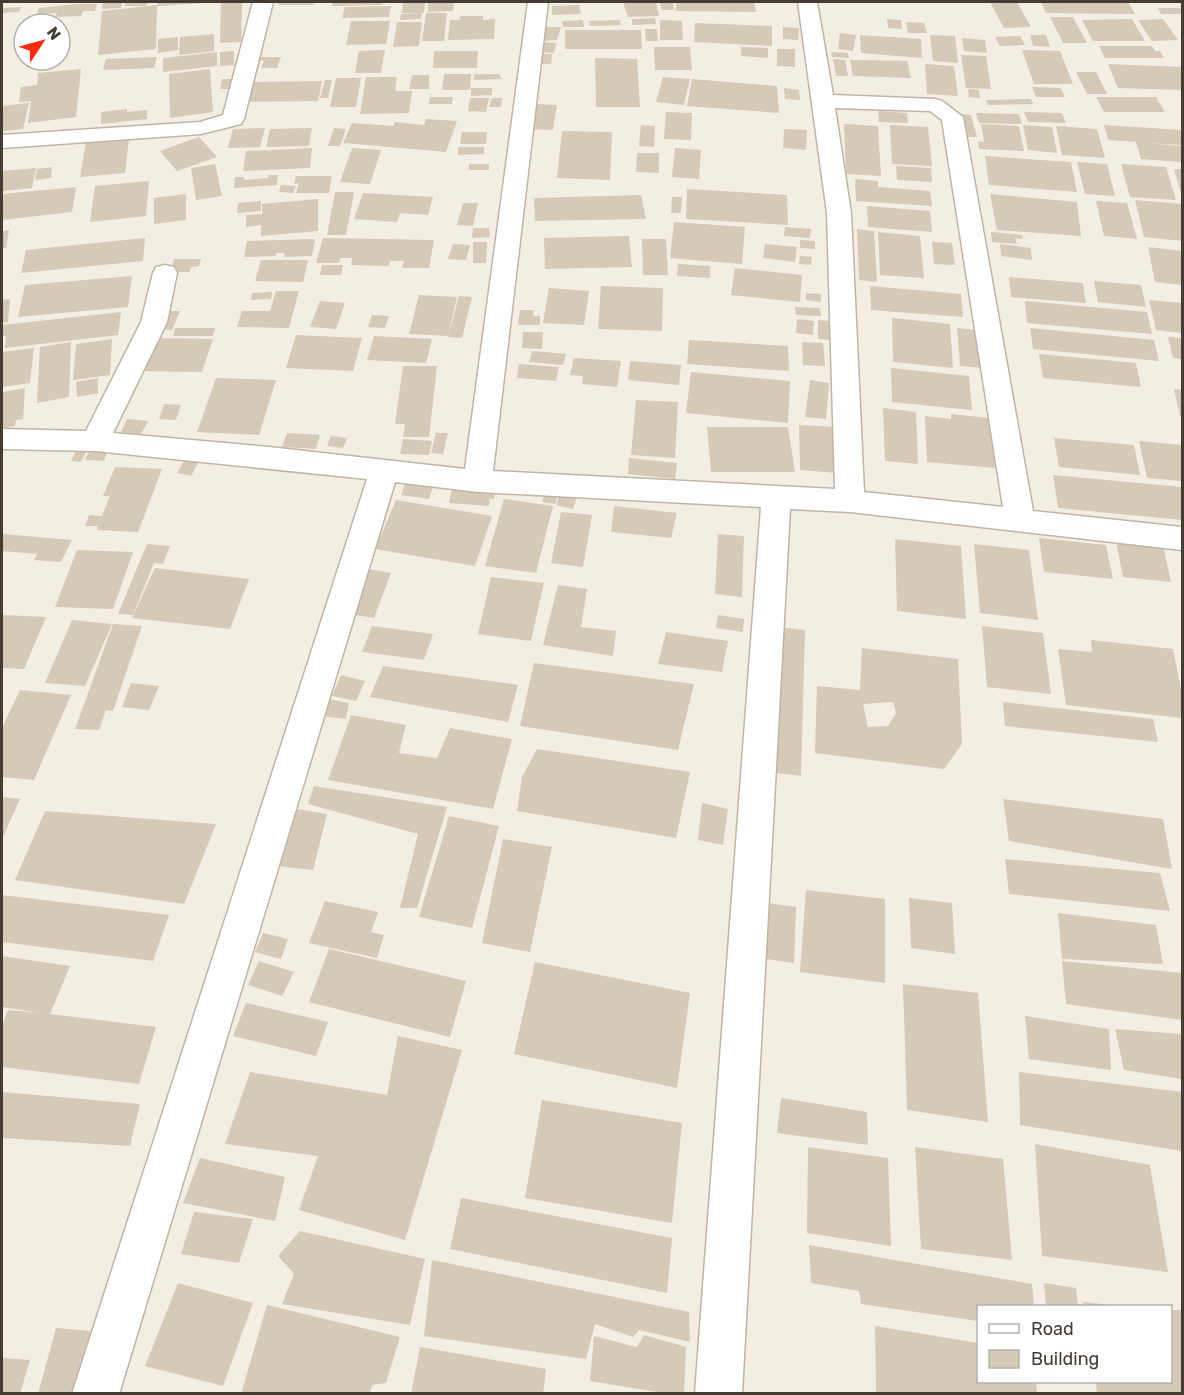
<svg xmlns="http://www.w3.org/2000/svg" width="1184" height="1395" font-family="Rubik,sans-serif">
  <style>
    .building { fill: #d5c9b7; fill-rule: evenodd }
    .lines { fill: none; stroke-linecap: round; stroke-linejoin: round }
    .minor-casing { stroke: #bfb5a5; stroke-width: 3 }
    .minor { fill: #fff; fill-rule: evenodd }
  </style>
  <rect width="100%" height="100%" fill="#f3eee3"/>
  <path class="building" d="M103 2H123L121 8 102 9Z
    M126 2H148L146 6H124Z
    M158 2H204V3L157 6Z
    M221 2H242L241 42 220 43Z
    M279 2H315L314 5H278Z
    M333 2H383L382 5 332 6Z
    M403 2H425L424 13H402Z
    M428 2H454L453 11 428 12Z
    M623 2H656L659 16 628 17Z
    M659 2H673L674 10H662Z
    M676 2H754L756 12 676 11Z
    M990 2H1017L1031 27 1004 28Z
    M1041 2H1128L1135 14 1046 13Z
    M75 4H97L95 11H83L81 16 55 17 57 13 37 14 39 8Z
    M157 5 156 49 98 55 102 11Z
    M579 5 581 14 552 15V6Z
    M391 6 389 17 342 18 345 7Z
    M21 7 19 12 2 13V8Z
    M1158 8H1182V14H1161Z
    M422 13 421 19 400 20 401 14Z
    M426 13H447L444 41H422Z
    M460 16H483V20L495 19 494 39 448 40 450 20H460Z
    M1050 17H1073L1087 43H1063Z
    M655 18 656 24 632 25V19Z
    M887 19 901 20 902 29 888 28Z
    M1132 19 1145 41H1093L1082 20Z
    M1163 19 1178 40 1152 41 1138 20Z
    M583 20 584 27H563L562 21Z
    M620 20 621 25 590 26 589 21Z
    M660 20 682 21 683 40H660Z
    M351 21H390L386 44 346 45Z
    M397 22H422L419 46 393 47Z
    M906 22 924 23 927 33H908Z
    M695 23 772 26V46L694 42Z
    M544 27H561L557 40 541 41Z
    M783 27 799 28 798 40 783 39Z
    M645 29H657L658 41H646Z
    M565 30H641L642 49H565Z
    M840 33 856 35 853 51 838 49Z
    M214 34V51L179 55 180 37Z
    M860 35 921 39 922 58 861 53Z
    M930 35 955 36 958 63 933 61Z
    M1030 35H1046L1050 47 1033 46Z
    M1020 36 1025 45 1000 46 995 37Z
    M178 37V50L158 53V39Z
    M962 38 985 40 987 53 964 51Z
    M541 42 556 43 554 53 539 52Z
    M1099 46H1152L1155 51H1160L1164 58H1105Z
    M654 47H690L692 70H655Z
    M741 47 768 48V58L741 56Z
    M777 49H795V67L777 66Z
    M385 50 381 73H355L359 51Z
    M1022 50 1060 51 1073 84H1034Z
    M234 51V65L220 66V52Z
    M434 51H478L477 68H433Z
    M217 52V66L163 72V58Z
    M831 52 848 53 849 58 832 57Z
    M537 54H552L551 64H537Z
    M961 55 986 56 991 89 966 88Z
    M157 57 154 68 103 70 106 59Z
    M255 57H281L277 68H261L264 61H253Z
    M595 58 637 59 640 107H596Z
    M833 59 845 60 848 76H836Z
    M850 60 907 61 911 78 853 76Z
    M925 64 954 66 958 96 927 94Z
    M1108 64 1182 67V90L1118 88Z
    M81 69 76 117 28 123 31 101 19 102 21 87 37 85 38 73Z
    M210 69 213 112 170 118 169 74Z
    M1076 72H1096L1107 94H1087Z
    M444 74H471L470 90H442Z
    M474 74H499L502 79 474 80Z
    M412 75H429V89H409Z
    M366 77H397L395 91H412L409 113 360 114Z
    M663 77 690 79 684 105 656 102Z
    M336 78H361L356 107H330Z
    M222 79H234L232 89H220Z
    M692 79 777 86 779 113 687 106Z
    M325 80H332L328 98H320Z
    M322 81 318 101 243 102 249 82Z
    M1032 87 1061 88 1065 97H1036Z
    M471 88H492V95L471 96Z
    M784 88 799 90 800 100 785 99Z
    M968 89 979 90 980 98 969 97Z
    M430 97H453L452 104H429Z
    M1096 97H1156L1165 112H1104Z
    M470 98H489L486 112 468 111Z
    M492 98H502L501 107H489Z
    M1031 99 1033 104 988 105 986 100Z
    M29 103 23 129 2 131V106Z
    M536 104 557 105 553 130 531 129Z
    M127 109V112L147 110V119L101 124V112Z
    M878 111 907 113 908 123 879 122Z
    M666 112 692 113 691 140 664 139Z
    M1024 112 1062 113 1066 123 1028 122Z
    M976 113 1019 114 1022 124 979 123Z
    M958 114 971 115 977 137H964Z
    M426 119 457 121 446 152 343 143 352 123 393 126 395 122 424 125Z
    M844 124 878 126 881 176 846 174Z
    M981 124 1019 126 1024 151 979 149 978 141 984 142Z
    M641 125 655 126 654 147 639 146Z
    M890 125 928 127 932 166 892 164Z
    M1023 125 1052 127 1057 153 1028 150Z
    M1104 125 1182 130V145L1146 143 1182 146V162L1141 159 1136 142 1108 140Z
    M1056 126 1097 129 1105 158 1062 155Z
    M265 128 260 147 228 148 233 129Z
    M312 128 309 146 266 147 270 129Z
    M334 128 346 129 340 146H328Z
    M784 129 807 130 806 150 783 148Z
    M562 131 612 132 610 180 557 178Z
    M462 132H487L486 144H460Z
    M199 137 217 157 177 171 160 151Z
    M129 138 125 173 80 177 86 142Z
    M458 147H484V154L458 155Z
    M312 148 310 168 243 171 246 151Z
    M352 148 381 150 370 184 340 182Z
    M675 148 701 150 699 179 672 177Z
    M637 153H659V173L636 172Z
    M985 156 1071 162 1077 192 989 185Z
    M1077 162 1107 164 1115 196 1085 194Z
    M215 164 222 196 196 200 191 168Z
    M469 164H489V170H469Z
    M1121 164 1166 167 1176 200 1130 197Z
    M896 166 931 168 932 182 897 180Z
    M52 167 51 178 35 180 37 169Z
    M36 168 32 188 2 191V171Z
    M1174 169H1182V197Z
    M268 175H278L277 185 234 188 235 177H244V180L268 178Z
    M296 176H332L329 193H296L299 183 294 184Z
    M855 179 878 181V187L930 191 932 206 856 201Z
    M149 181 146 216 90 222 95 186Z
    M281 185 296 186 293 193 279 192Z
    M76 187 72 212 2 220V194Z
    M687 189 787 195 788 225 686 219Z
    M335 192H354L346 235H327Z
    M363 193 433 197 428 215 400 213 397 222 354 219Z
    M186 194V220L154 224V198Z
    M990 194 1077 202 1081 236 997 230Z
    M641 195 646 219 535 221 534 198Z
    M672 197H682L681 213H671Z
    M318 199V231L261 236V225L246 227V215L262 214V204Z
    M1135 200 1182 204V241L1144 237Z
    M261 201V211L237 213 238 203Z
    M1096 201 1127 203 1137 239 1104 236Z
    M463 203H478L473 226 457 225Z
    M867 206 930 211 932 232 868 227Z
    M674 222 745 227 742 264 670 258Z
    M785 227 811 229 810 238 784 236Z
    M473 228H489L490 237 472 238Z
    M857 229 874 231 877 282 859 280Z
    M9 230 6 248H2V231Z
    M878 232 920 236 924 278 880 275Z
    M991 232 1022 235 1023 239 1015 238 1017 244 992 242Z
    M629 236 632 267 545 269 544 238Z
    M145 238 143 261 21 273 26 250Z
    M323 238 434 240 429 268H402L404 261H390L389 266 351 265 352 258H340L339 263H316Z
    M315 239 312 256 284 257 285 253H276V256L244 257 247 241Z
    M642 239H666L668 275H643Z
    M800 240 815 241V249L800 248Z
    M473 242H487L486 263H473Z
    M932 242 952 243 955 265 934 264Z
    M453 244 470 245 466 260 448 259Z
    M765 244 797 247 795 262 763 258Z
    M1000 244 1031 248 1032 260 1001 256Z
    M1148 247 1182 251V285L1155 282Z
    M800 256 812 257 811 265 799 264Z
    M174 259H201L199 266 191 267 190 272H171Z
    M261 260H308L303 282 255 281Z
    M678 264 710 266V278L677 276Z
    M322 265H343L341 275H320Z
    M735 268 802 275 800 302 731 295Z
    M132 276 128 307 18 317 25 285Z
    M1009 277 1083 283 1086 303 1011 297Z
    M1094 281 1141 285 1146 307 1098 302Z
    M601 286 663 288 662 331 598 329Z
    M870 286 961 294 963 317 871 310Z
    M549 288 589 291 584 325 543 323Z
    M276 291H299L289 328 237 327 242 311H270Z
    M272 292 271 299 251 300 252 293Z
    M806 293 821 294V302L806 300Z
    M419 295 457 297 448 336 409 334Z
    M459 296 472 297 462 338 448 337Z
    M10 299 8 322 2 323V300Z
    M1149 300 1182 303V333L1156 330Z
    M320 301 345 303 336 329 310 327Z
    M1025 301 1147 312 1152 334 1027 323Z
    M795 307 820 308 821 316 796 315Z
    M520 310H534L533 316H540V325H518Z
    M164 311H180L172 330 156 329Z
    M121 312 118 335 5 348 6 336H2V325Z
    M372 315 389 316 385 328 368 327Z
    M892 318 950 324 953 368 893 362Z
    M797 319 814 321 813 335 796 333Z
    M818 320 829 321 830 340 818 339Z
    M175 328H215L213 336H173Z
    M957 328 978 330 982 368 960 366Z
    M1030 328 1154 340 1159 361 1033 349Z
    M523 332H543L542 349 522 348Z
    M296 335 362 338 353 371 286 368Z
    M374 336 432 339 426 363 367 360Z
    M1168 337 1182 338V359L1173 358Z
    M150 338 213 339 202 372 138 371Z
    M112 339 110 375 73 380 76 344Z
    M689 340 788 346 789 371 687 364Z
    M71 342 69 397 37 403 40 347Z
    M802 342 823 343 825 366 803 365Z
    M34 348 30 383 2 387V352Z
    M532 351 566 354 563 365 529 362Z
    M1039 354 1136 363 1141 387 1043 378Z
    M574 358 621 361 617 387 582 384 583 376 570 375Z
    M630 361 681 365 679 385 628 380Z
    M519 364 559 367 556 381 517 378Z
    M403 366H437L429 437H403L405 424H395Z
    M891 368 969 376 972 410 892 402Z
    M691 372 790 381 788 423 686 413Z
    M98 378V393L77 397 76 382Z
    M216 378 276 380 259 435 197 432Z
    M810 380 829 383 826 419 805 417Z
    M25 388 23 419 16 420 15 426 2 428V392Z
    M1174 389 1182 390V416H1180Z
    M636 400 678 402 675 458 631 455Z
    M164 404 181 405 176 420 159 419Z
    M883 408 916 412 918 464 885 461Z
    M951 414 990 418 995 468 927 462 925 416 951 419Z
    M127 419 148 421 141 434 121 432Z
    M799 425 836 427 838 473 800 470Z
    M707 427H788L795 472H711Z
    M287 433 320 435 316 449 282 447Z
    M436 433H448L443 454 431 453Z
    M331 436 347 438 343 448 327 446Z
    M1054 438 1134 445 1140 475 1059 467Z
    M403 439 432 441 429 455 400 454Z
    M1139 441 1182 445V481L1147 478Z
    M76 451 86 452 81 462 71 461Z
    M89 452H107L104 461 85 460Z
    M629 458 677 463 675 479 628 474Z
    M185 459 199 461 191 476 177 473Z
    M115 467 162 469 138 532 97 530 98 526H85L89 515 102 516 110 496H103Z
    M1053 475 1182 487V520L1058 508Z
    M406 482 433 486 429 499 401 495Z
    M453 485 496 488 494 499H490L489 506 449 503Z
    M562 487 579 491 573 509 556 505Z
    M545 492 558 495 555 504 542 502Z
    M504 499 553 506 536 573 485 566Z
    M396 500 492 516 475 566 375 549Z
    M614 506 677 513 671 538 611 532Z
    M561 512 592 515 583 567 551 563Z
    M3 534 72 540 61 562 34 560 37 554 2 551Z
    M718 534 744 536 742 597 715 594Z
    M1039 538 1106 545 1113 579 1044 572Z
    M895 539 961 546 966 619 897 611Z
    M1116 541 1163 545 1171 582 1123 577Z
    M147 544 170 546 163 564 154 563 133 615 118 614Z
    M974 544 1029 550 1038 620 980 613Z
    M77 550 133 552 113 609 55 607Z
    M357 567 391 573 374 618 343 613Z
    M155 568 249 579 230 629 132 618Z
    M491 577 544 583 531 641 478 634Z
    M558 585 587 589 581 627 616 631 613 656 543 645Z
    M2 615 46 617 24 669 2 668Z
    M718 615 744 619 743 632 716 628Z
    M72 620 112 624 85 686 45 683Z
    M113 624 142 626 113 711 106 710 99 730 75 729Z
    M372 626 433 634 424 660 362 652Z
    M982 626 1043 633 1051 694 987 687Z
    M776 627 805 630 801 776 768 772Z
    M666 632 728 641 722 672 658 664Z
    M1091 640 1173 649 1182 694V718L1066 705 1058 649 1092 652Z
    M862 648 958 659 962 744 944 769 815 753 817 686 860 690ZM893 702 896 713 888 726 868 727 863 704Z
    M534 663 694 684 678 750 520 726Z
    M383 666 518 685 508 722 370 697Z
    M341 675 365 681 356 701 332 696Z
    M131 683 159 686 149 710 122 707Z
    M20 690 71 695 34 780 2 777V728Z
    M328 699 349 703 346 719 322 716Z
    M1003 702 1153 719 1158 742 1005 726Z
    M351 715 406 725 399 753 437 758 450 728 512 739 493 809 328 780Z
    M537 749 690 772 676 838 517 811 522 777Z
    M314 786 447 807 417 908H400L418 834 308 804Z
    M2 797 20 799 2 839Z
    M1003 799 1163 819 1172 869 1009 841Z
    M702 803 728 809 723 845 698 840Z
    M297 809 327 814 313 870 277 866Z
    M45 811 216 824 184 904 15 880Z
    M449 816 499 826 472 928 419 917Z
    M503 839 552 847 530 952 482 943Z
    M1005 859 1160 873 1170 911 1009 894Z
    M806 890 885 899V983L800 972Z
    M2 895 169 915 153 961 2 942Z
    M909 898 952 903 955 954 911 948Z
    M325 901 378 912 371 932 384 935 377 958 309 943Z
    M768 903 796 907 794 963 766 959Z
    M1058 913 1156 925 1163 964 1062 959Z
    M263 933 288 939 281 959 255 952Z
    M329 949 466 981 450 1037 309 1002Z
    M2 956 70 966 50 1014 156 1027 139 1084 2 1067V1026L8 1010 40 1013 2 1007Z
    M259 961 294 972 282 996 248 985Z
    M1062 961 1182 973V1020L1066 1004Z
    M535 962 690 993 677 1088 514 1054Z
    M903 984 978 993 988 1122 907 1110Z
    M246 1003 328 1022 316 1056 233 1036Z
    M1025 1016 1109 1029 1111 1070 1029 1059Z
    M1115 1029 1182 1034V1079L1124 1070Z
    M398 1036 462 1050 405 1240 299 1210 318 1156 225 1144 250 1072 387 1095Z
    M1019 1072 1182 1092V1151L1020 1125Z
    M2 1092 140 1104 130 1146 2 1138Z
    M781 1098 867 1112 868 1145 777 1133Z
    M542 1100 682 1123 672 1223 525 1198Z
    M1035 1144 1150 1165 1168 1272 1042 1256Z
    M808 1147 888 1158 891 1246 807 1233Z
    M915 1147 1003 1159 1012 1260 921 1249Z
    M200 1158 285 1177 275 1221 183 1203Z
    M461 1198 672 1238 667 1293 450 1249Z
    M194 1212 253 1219 239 1263 181 1254Z
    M300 1231 425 1259 410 1325 282 1304 294 1274 278 1256Z
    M809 1245 1032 1284 1034 1306H978V1321L861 1304 859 1291 811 1283Z
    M432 1260 689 1312 690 1342 639 1330 633 1337 595 1324 586 1359 424 1336Z
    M178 1283 253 1303 223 1386 145 1366Z
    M1044 1283 1076 1288 1078 1306H1046Z
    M1083 1302 1111 1305V1306H1084Z
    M267 1305 400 1337 386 1383 372 1385 370 1394H241Z
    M1170 1310H1182V1394H1097L1096 1382H1170Z
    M875 1326 978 1343V1382H1036L1037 1394H876Z
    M56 1328 91 1331 74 1394H38Z
    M644 1335 686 1347 684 1394H669L590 1381 594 1336 637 1347Z
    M420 1347 546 1369 543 1394H411Z
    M2 1358 30 1360 20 1394H2Z"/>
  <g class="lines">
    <g class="minor-casing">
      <path id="minor" d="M253 2H273L244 119 241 124 201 134 2 148V135L200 122 223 115Z
        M528 2H548L493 471 835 489 827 213 798 2H817L833 95 935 99 942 101 963 117 1033 511 1182 527V550L850 512 790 509 742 1394H695L761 507 478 492 395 482 119 1394H72L367 479 95 451 2 449V429L86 431 141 322 153 273 156 267 165 265 174 267 177 273 167 322 113 433 269 447 465 469ZM835 108 930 111 942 120 1003 507 864 492 851 213Z"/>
    </g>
    <use href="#minor" class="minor"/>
  </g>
  <rect width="1184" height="1395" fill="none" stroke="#453d33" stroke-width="6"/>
  <rect x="977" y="1305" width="195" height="78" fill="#ffffff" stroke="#b5b1ad" stroke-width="1.5"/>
  <rect x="989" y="1324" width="30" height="9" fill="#ffffff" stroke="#b5b1ad" stroke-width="1.5"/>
  <text x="1031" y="1335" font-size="18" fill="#453d33">Road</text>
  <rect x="989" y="1350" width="30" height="18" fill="#d5c9b7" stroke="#b5b1ad" stroke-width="1.5"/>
  <text x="1031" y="1365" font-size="18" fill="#453d33">Building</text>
  <g transform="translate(42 42) rotate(54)"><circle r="28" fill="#ffffff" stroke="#b5b1ad" stroke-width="1.5"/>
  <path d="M0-4.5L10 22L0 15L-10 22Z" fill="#ff2a0e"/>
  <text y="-9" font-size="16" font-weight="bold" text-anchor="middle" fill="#453d33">N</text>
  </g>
</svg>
